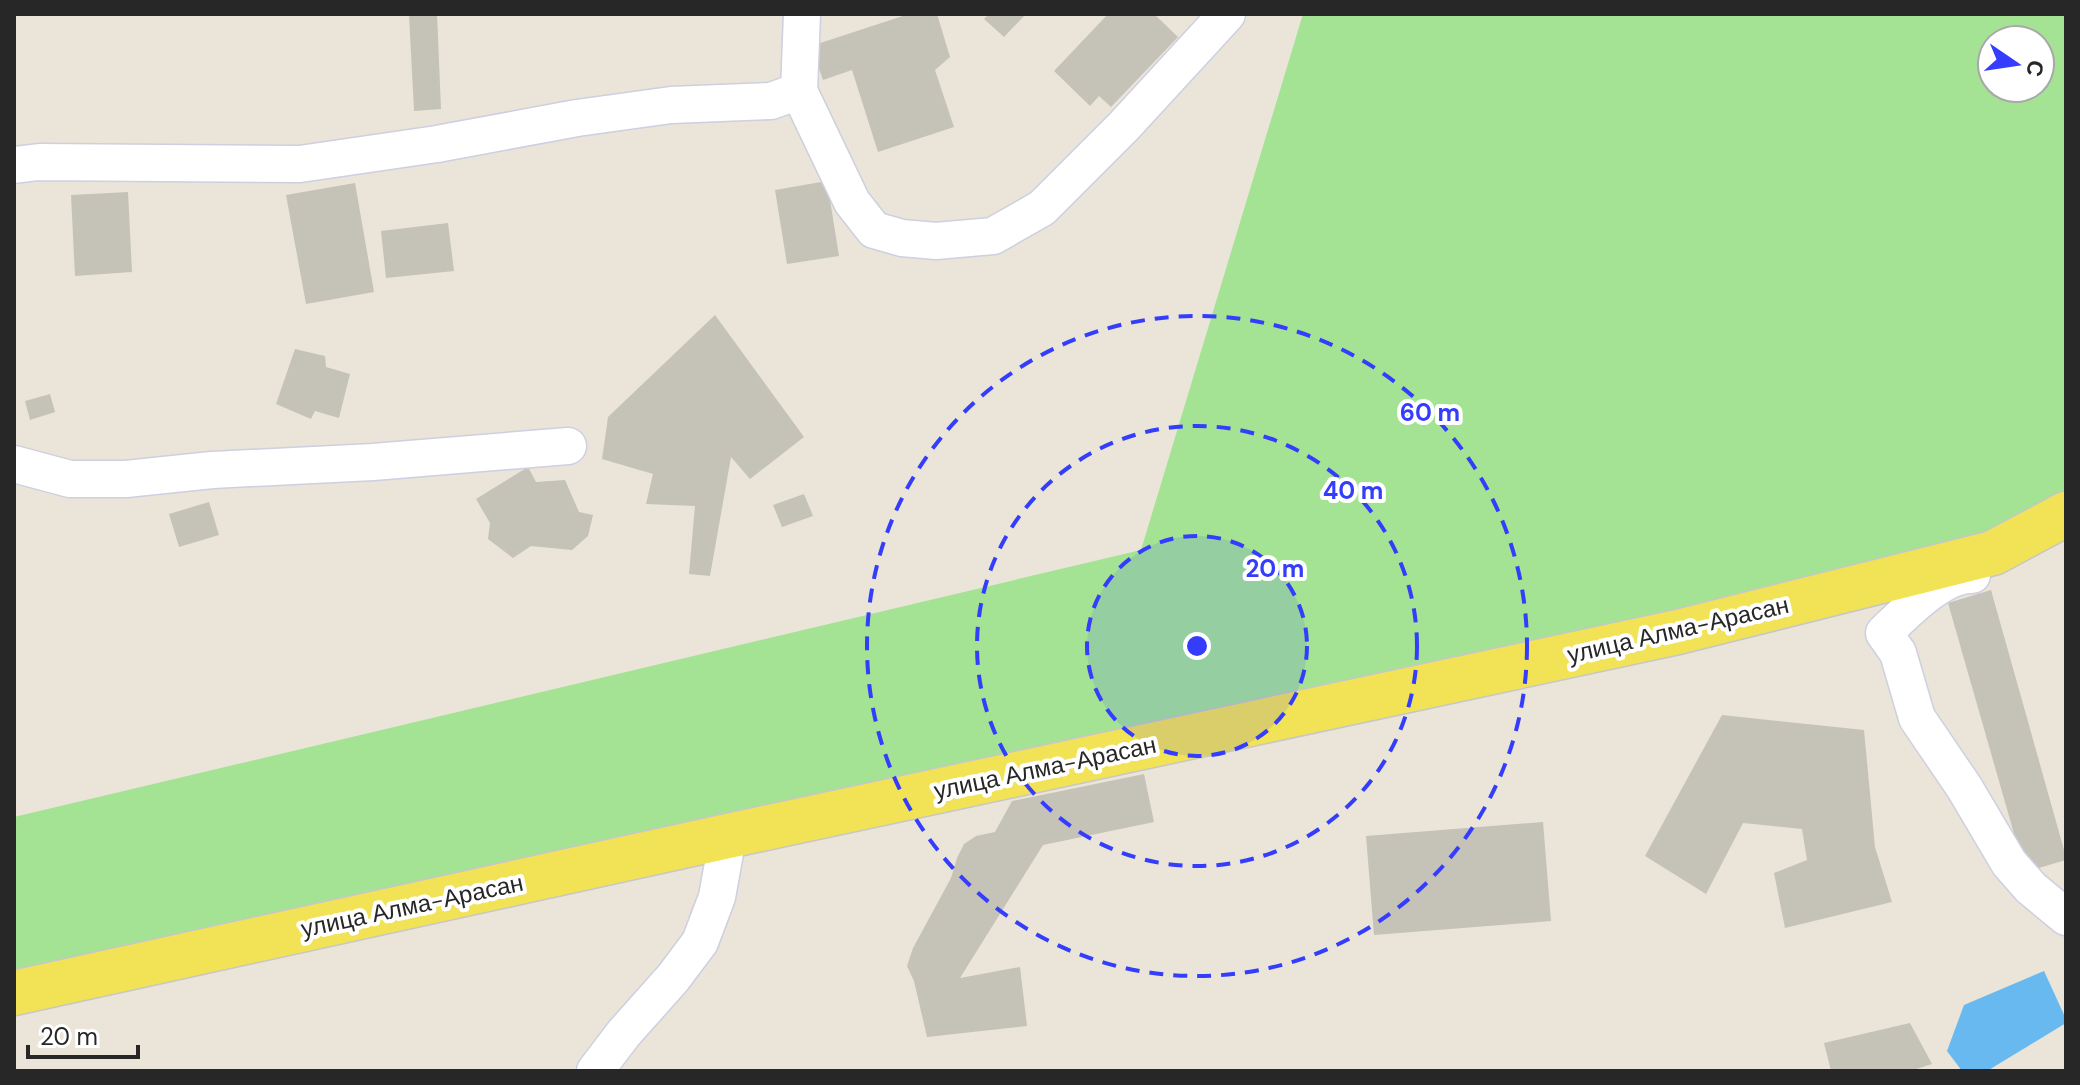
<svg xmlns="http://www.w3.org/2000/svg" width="2080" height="1085" font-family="'DM Sans',sans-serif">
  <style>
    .green { fill: #a3e393; fill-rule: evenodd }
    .water { fill: #68b9f0 }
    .building { fill: #c5c2b8 }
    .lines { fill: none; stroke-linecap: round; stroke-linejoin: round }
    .minor-casing { stroke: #cecfe1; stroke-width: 39 }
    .major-casing { stroke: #c7c7c7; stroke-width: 47 }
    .minor { stroke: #fff; stroke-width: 36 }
    .major { stroke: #f2e356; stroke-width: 44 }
    .ring { fill: none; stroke: #343dfc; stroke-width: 4; stroke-dasharray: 14 10 }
    .labels { text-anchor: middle; stroke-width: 8; stroke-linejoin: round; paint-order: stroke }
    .street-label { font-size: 24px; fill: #272727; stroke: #fff }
    .centre { fill: #343dfc; stroke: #fff; stroke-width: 4 }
    .ring-label { font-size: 24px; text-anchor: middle; font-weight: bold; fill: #343dfc; stroke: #fff; stroke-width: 8; stroke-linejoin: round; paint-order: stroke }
  </style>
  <rect width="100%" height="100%" fill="#eae5d8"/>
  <path class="green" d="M1303 14H2066V514L1993 553 14 993V817L1141 550ZM1992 40H2040V88H1992Z"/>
  <path class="water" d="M2044 971 2066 1019V1023L1987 1071H1962L1947 1051 1964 1005Z"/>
  <path class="building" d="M409 14H437L441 109 414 111Z
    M909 14H937L950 57 935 70 954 127 878 152 852 70 823 80 811 46Z
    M989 14H1026L1004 37 984 19Z
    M1108 14H1154L1178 37 1111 107 1099 96 1090 106 1054 71Z
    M827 181 839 256 787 264 775 190Z
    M355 183 374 292 306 304 286 195Z
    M128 192 132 272 75 276 71 195Z
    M448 223 454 271 386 278 381 231Z
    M715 315 804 437 750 479 731 457 710 576 689 574 695 506 646 504 653 474 602 459 608 417Z
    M295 349 325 356 326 367 350 374 339 418 315 411 311 419 276 404Z
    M50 394 55 412 30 420 25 401Z
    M528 467 536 482 565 480 579 512 593 515 588 536 572 550 531 546 513 558 488 539 490 523 476 499Z
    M804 494 813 516 782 527 773 505Z
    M209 502 219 535 179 547 169 514Z
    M1991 590 2066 857V860L2025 872 1948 603Z
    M1722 715 1864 730 1875 847 1892 902 1785 928 1774 873 1807 860 1802 829 1743 823 1706 894 1645 856Z
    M1144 774 1154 822 1043 845 960 978 1020 967 1027 1026 927 1037 914 981 907 966 913 948 951 878 957 858 964 844 976 836 995 832 1012 801Z
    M1543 822 1551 921 1374 935 1366 836Z
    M1910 1023 1932 1064 1910 1071H1831L1824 1043Z"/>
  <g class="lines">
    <g class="minor-casing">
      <path id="minor" d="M802 14 799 91 852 202 874 230 902 238 936 241 993 236 1042 208 1124 126 1227 14
        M14 165 39 162 300 164 437 144 577 118 671 105 771 101 799 91
        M14 464 70 479H126L212 470 373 462 568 446
        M1972 575C1942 574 1905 613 1884 633L1898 653 1917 718 1964 787 2009 863 2031 888 2066 917
        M595 1071 624 1033 673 978 700 942 717 897 728 836"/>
    </g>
    <g class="major-casing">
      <path id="major" d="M14 993 728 836 1678 632 1993 553 2066 514"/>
    </g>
    <use href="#minor" class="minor"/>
    <use href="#major" class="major"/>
  </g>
  <circle cx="1197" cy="646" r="110" fill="#343dfc" fill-opacity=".12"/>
  <g class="ring">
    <circle cx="1197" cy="646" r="110"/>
    <circle cx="1197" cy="646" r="220"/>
    <circle cx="1197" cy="646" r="330"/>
  </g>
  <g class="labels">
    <g class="street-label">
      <text transform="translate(1678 630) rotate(-13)" y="8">улица Алма-Арасан</text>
      <text transform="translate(1045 768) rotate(-12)" y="8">улица Алма-Арасан</text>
      <text transform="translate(412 906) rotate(-12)" y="8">улица Алма-Арасан</text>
    </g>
  </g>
  <circle cx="1197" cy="646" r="12" class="centre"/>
  <g class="ring-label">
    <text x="1430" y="421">60 m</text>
    <text x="1353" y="499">40 m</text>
    <text x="1275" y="577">20 m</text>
  </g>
  <rect width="2080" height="1085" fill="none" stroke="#272727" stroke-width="32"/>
  <g transform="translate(2016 64) rotate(103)"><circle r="38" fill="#ffffff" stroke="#a9a9a9" stroke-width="2"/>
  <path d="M0-6L14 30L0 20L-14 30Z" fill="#343dfc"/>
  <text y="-12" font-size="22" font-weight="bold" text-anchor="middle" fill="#272727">С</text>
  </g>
  <path d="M28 1045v12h110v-12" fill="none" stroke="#272727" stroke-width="4"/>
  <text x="40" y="1045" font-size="24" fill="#272727" stroke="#ffffff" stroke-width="6" paint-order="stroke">20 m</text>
</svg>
